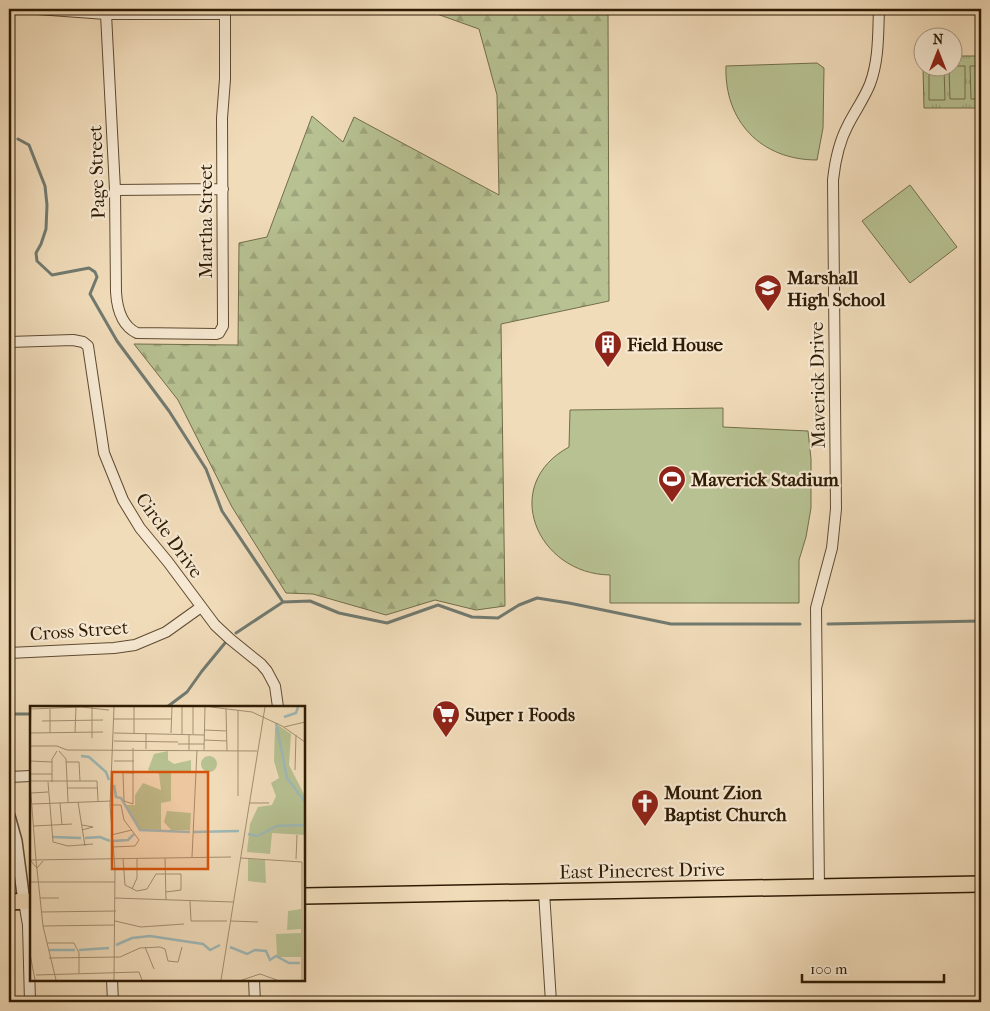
<svg xmlns="http://www.w3.org/2000/svg" width="990" height="1011" font-family="'IM FELL French Canon',serif">
  <style>
    .forest { fill: url(#forest-firs); stroke: #726e4a }
    .park { fill: url(#park-tufts); stroke: #726e4a }
    .pitch { fill: #b7c192; stroke: #726e4a }
    .lines { fill: none; stroke-linecap: round; stroke-linejoin: round }
    .stream { stroke: #717a70; stroke-width: 3 }
    .minor-casing { stroke: #5f4b31; stroke-width: 12 }
    .tertiary-casing { stroke: #5f4b31; stroke-width: 14 }
    .primary-casing { stroke: #2e1b03; stroke-width: 18 }
    .minor { stroke: #f6e8d2; stroke-width: 10 }
    .tertiary { stroke: #f6e8d2; stroke-width: 11 }
    .primary { stroke: #f1dcba; stroke-width: 15 }
    .labels { text-anchor: middle; stroke-width: 4.5; stroke-linejoin: round; paint-order: stroke }
    .street-label { font-size: 19px; fill: #2e1b03; stroke: #f6e8d2 }
    .poi-label { font-size: 19px; font-weight: bold; fill: #2e1b03; stroke: #f6e8d2; text-anchor: start }
    .inset-river { fill: none; stroke: #9eb9b9; stroke-width: 2.5 }
    .inset-road { fill: none; stroke: #a38f71; stroke-width: 1 }
    .view { fill: #d5530b; fill-opacity: 0.15; stroke: #d5530b; stroke-width: 2.5 }
    .inset-edge { fill: none; stroke: #2e1b03; stroke-width: 2.5 }
  </style>
  <defs>
    <pattern id="forest-firs" width="22" height="20" patternUnits="userSpaceOnUse" patternTransform="scale(1.25)"><rect width="22" height="20" fill="#b7c192"/><path d="M5 1l3.5 6h-7zM16 11l3.5 6h-7z" fill="#9ea57c"/></pattern>
    <pattern id="park-tufts" width="24" height="20" patternUnits="userSpaceOnUse" patternTransform="scale(1.25)"><rect width="24" height="20" fill="#b7c192"/><path d="M3 7l-1-3M5 7V3M7 7l1-3M15 17l-1-3M17 17v-4M19 17l1-3" fill="none" stroke="#9ea57c"/></pattern>
  </defs>
  <rect width="100%" height="100%" fill="#f1dcba"/>
  <filter id="stains"><feTurbulence type="fractalNoise" baseFrequency=".004" numOctaves="4"/><feColorMatrix values="0 0 0 0 .2 0 0 0 0 .09 0 0 0 0 .02 0 0 0 .5 -.17"/></filter>
  <radialGradient id="worn" r=".72"><stop offset=".6" stop-color="#630" stop-opacity="0"/><stop offset="1" stop-color="#630" stop-opacity=".3"/></radialGradient>
  <path class="forest" d="M423 9H608L609 301 501 324 505 606 476 610 435 600 386 615 313 594 286 593 232 507 178 400 134 344 238 345 239 243 267 237 312 116 343 142 354 117 499 195 497 95 479 29Z"/>
  <path class="park" d="M953 56H981V108H924L923 68H952Z"/>
  <path class="pitch" d="M817 63 824 68 823 128 817 160C761 160 724 121 726 66Z
    M953 66H965V99H950L949 68H952Z
    M970 66H981V99H971Z
    M929 68H944L945 100H929Z
    M910 185 957 247 910 283 862 221Z
    M723 408V427L808 431 811 459V508L806 537 799 560V603H610V575C537 574 499 485 569 447L570 410Z"/>
  <g class="lines">
    <path class="stream" d="M18 139 29 145 45 186 47 205 46 229 41 244 36 253 37 261 52 275 89 268 95 272 97 277 90 294 117 341 169 411 206 469 222 511 283 602 310 601 339 613 387 623 438 605 472 617 498 618 519 605 537 598 569 603 671 624H800
      M828 624 981 621
      M236 633 283 602
      M167 707 187 692 202 671 225 643
      M9 714H31"/>
    <g class="minor-casing">
      <path id="minor" d="M37 9 106 14H225
        M106 14 115 190 116 292C117 308 122 326 137 333L216 334 219 333 223 326 222 118 225 79V9
        M115 190 223 189
        M9 342 73 340 83 342 88 346 104 453 123 500 140 528 168 562 215 625 230 639 261 664 267 671 275 686 278 707
        M9 653 114 648 135 645 166 632 201 607
        M9 777 31 776
        M819 888 816 608 832 548 836 509 833 180C835 161 839 142 848 125 855 111 864 99 870 84 879 60 878 34 879 9
        M544 892 551 1002
        M24 902 28 925 30 1002
        M112 980 113 1002
        M254 980 255 1002"/>
    </g>
    <g class="tertiary-casing">
      <path id="tertiary" d="M9 816 16 841 24 902"/>
    </g>
    <g class="primary-casing">
      <path id="primary" d="M304 896 981 884
        M9 902 31 901"/>
    </g>
    <use href="#minor" class="minor"/>
    <use href="#tertiary" class="tertiary"/>
    <use href="#primary" class="primary"/>
  </g>
  <defs>
    <g id="school-pin" transform="scale(1.4375)"><path d="M0 17L-7.5 6A9.5 9.5 0 1 1 7.5 6Z" fill="#8f2418" stroke="#f6e8d2"/><path d="M0-5L7-2L0 1L-7-2ZM-4 1L0 2.5L4 1V4Q0 6-4 4Z" fill="#fff"/></g>
    <g id="building-pin" transform="scale(1.4375)"><path d="M0 17L-7.5 6A9.5 9.5 0 1 1 7.5 6Z" fill="#8f2418" stroke="#f6e8d2"/><path d="M-4-6H4V6H1V3H-1V6H-4ZM-2.5-4.3h1.7v1.8h-1.7ZM.8-4.3h1.7v1.8H.8ZM-2.5-1h1.7V.8h-1.7ZM.8-1h1.7V.8H.8Z" fill="#fff"/></g>
    <g id="stadium-pin" transform="scale(1.4375)"><path d="M0 17L-7.5 6A9.5 9.5 0 1 1 7.5 6Z" fill="#8f2418" stroke="#f6e8d2"/><path d="M0-5a6.5 5 0 1 0 0 10a6.5 5 0 1 0 0-10ZM-3.5-1.8h7v3.6h-7Z" fill="#fff"/></g>
    <g id="supermarket-pin" transform="scale(1.4375)"><path d="M0 17L-7.5 6A9.5 9.5 0 1 1 7.5 6Z" fill="#8f2418" stroke="#f6e8d2"/><path d="M-6-5.5h2.5l.6 2H6L4.5 2H-2.5L-4.4-4H-6ZM-1.5 3.2a1.3 1.3 0 1 0 .1 0ZM3 3.2a1.3 1.3 0 1 0 .1 0Z" fill="#fff"/></g>
    <g id="church-pin" transform="scale(1.4375)"><path d="M0 17L-7.5 6A9.5 9.5 0 1 1 7.5 6Z" fill="#8f2418" stroke="#f6e8d2"/><path d="M-1.2-6h2.4v3.5h3.3v2.4h-3.3V6h-2.4V-.1h-3.3v-2.4h3.3Z" fill="#fff"/></g>
  </defs>
  <g fill-rule="evenodd">
    <use href="#school-pin" x="768" y="288"/>
    <use href="#building-pin" x="608" y="344"/>
    <use href="#stadium-pin" x="672" y="479"/>
    <use href="#supermarket-pin" x="446" y="714"/>
    <use href="#church-pin" x="645" y="803"/>
  </g>
  <g class="labels">
    <g class="street-label">
      <text transform="translate(96 172) rotate(-92)" y="7">Page Street</text>
      <text transform="translate(205 221) rotate(-90)" y="7">Martha Street</text>
      <text transform="translate(817 385) rotate(-91)" y="7">Maverick Drive</text>
      <text transform="translate(170 535) rotate(54)" y="7">Circle Drive</text>
      <text transform="translate(79 630) rotate(-4)" y="7">Cross Street</text>
      <text transform="translate(642 870) rotate(-1)" y="7">East Pinecrest Drive</text>
    </g>
    <g class="poi-label">
      <text x="787" y="284">Marshall<tspan x="787" dy="22">High School</tspan></text>
      <text x="627" y="351">Field House</text>
      <text x="691" y="486">Maverick Stadium</text>
      <text x="465" y="721">Super 1 Foods</text>
      <text x="664" y="799">Mount Zion<tspan x="664" dy="22">Baptist Church</tspan></text>
    </g>
  </g>
  <g transform="translate(30 706)">
    <rect width="275" height="275" fill="#f1dcba"/>
    <path d="M248 19 261 28 259 59 275 90V129L242 127 240 148 217 146 220 118 228 101 242 99 246 90 241 77 249 72 244 55 245 22ZM138 45V54L144 58 161 54V65H141V95L131 97V124L110 123 95 99H105V89L113 77 131 84 129 68 118 64 124 48ZM271 203V223L257 224 258 205ZM271 227V251H247L246 228Z" fill="#b7c192"/>
    <path d="M218 153 235 154 236 177 218 175Z" fill="#b7c192"/>
    <path d="M171 58a8 8 0 1 1 16 0a8 8 0 1 1-16 0ZM137 105 161 107 160 124H141L134 116Z" fill="#b7c192"/>
    <path class="inset-river" d="M254 11 266 7 268 1M246 17 257 72 275 96M51 50 59 51 76 66 79 74M84 79 86 91 91 92 110 124 160 126M163 126 209 125M218 128 227 130 247 120 275 119M23 131 51 132M55 132 70 131 80 135M83 135 98 134 104 128M86 239 102 232 120 230 173 238 180 244 190 239M200 241 217 248 225 244 236 245 240 254 246 250 259 257H270M19 244H45M49 244 79 242"/>
    <path class="inset-road" d="M62 1V32M84 1 80 100 85 163 84 274M104 1V27M181 1 222 6 252 20 275 36M1 3 51 1 79 4M196 3 197 45M208 4V90M84 13H142M12 15 73 14M254 21 275 16M175 24 197 25M45 26 46 1M0 27 73 26M20 27V3M84 27 174 29M141 27 142 1M152 28V1M163 28V1M174 34 197 35M84 35 148 36M0 37 1 1M148 38H174M0 40H27L37 44 227 45M116 43V27M159 44V28M174 44 175 1M29 45 36 53 38 96M0 55 22 56M84 55H104M36 56H49L50 75M265 64 266 29M83 66 104 67M93 67 94 95 103 98V42M0 68H22M0 75H67L68 95M0 76 6 154M18 76 23 136 38 140 63 138M22 76V53L27 45M37 82H68M1 87 18 86M48 96 55 140M30 97 32 119M220 97H239M2 98 82 95M80 99H91L94 114 109 134 105 140 82 141M52 119 63 121 52 124M4 120 42 118M81 129 102 124M162 151 167 44M135 152 136 194M211 152 272 156V274M93 153 95 179 107 185 117 183 126 168H151V184L136 186M266 153 267 129M0 154 201 151M6 154 13 220 26 274M1 155 7 162 13 155M0 176H85M102 183 107 172V153M10 192H29M85 192 203 196M160 195 161 215H197M11 206 86 205M85 215 111 221 154 218M201 215 228 216M13 220 85 219M17 237H44L49 247V267M115 241 124 263M0 248 5 274M19 252 90 251 110 242 130 241 135 243 138 255 148 256 152 241M6 269 109 266 112 274M191 274 235 1M212 274 230 268 247 274"/>
    <path class="view" d="M82 66H178V163H82Z"/>
    <rect width="275" height="275" class="inset-edge"/>
  </g>
  <rect width="990" height="1011" fill="none" stroke="#f1dcba" stroke-width="30"/>
  <rect x="10" y="10" width="970" height="991" fill="none" stroke="#2e1b03" stroke-width="2.5"/>
  <rect x="15" y="15" width="960" height="981" fill="none" stroke="#2e1b03"/>
  <g transform="translate(938 52)"><circle r="24" fill="#f6e8d2" stroke="#a6967f"/>
  <path d="M0-4L9 19L0 12L-9 19Z" fill="#8f2418"/>
  <text y="-8" font-size="14" font-weight="bold" text-anchor="middle" fill="#2e1b03">N</text>
  </g>
  <path d="M802 974v8h142v-8" fill="none" stroke="#2e1b03" stroke-width="2.5"/>
  <text x="810" y="974" font-size="15" fill="#2e1b03" stroke="#f6e8d2" stroke-width="4" paint-order="stroke">100 m</text>
  <rect width="100%" height="100%" filter="url(#stains)"/>
  <rect width="100%" height="100%" fill="url(#worn)"/>
</svg>
